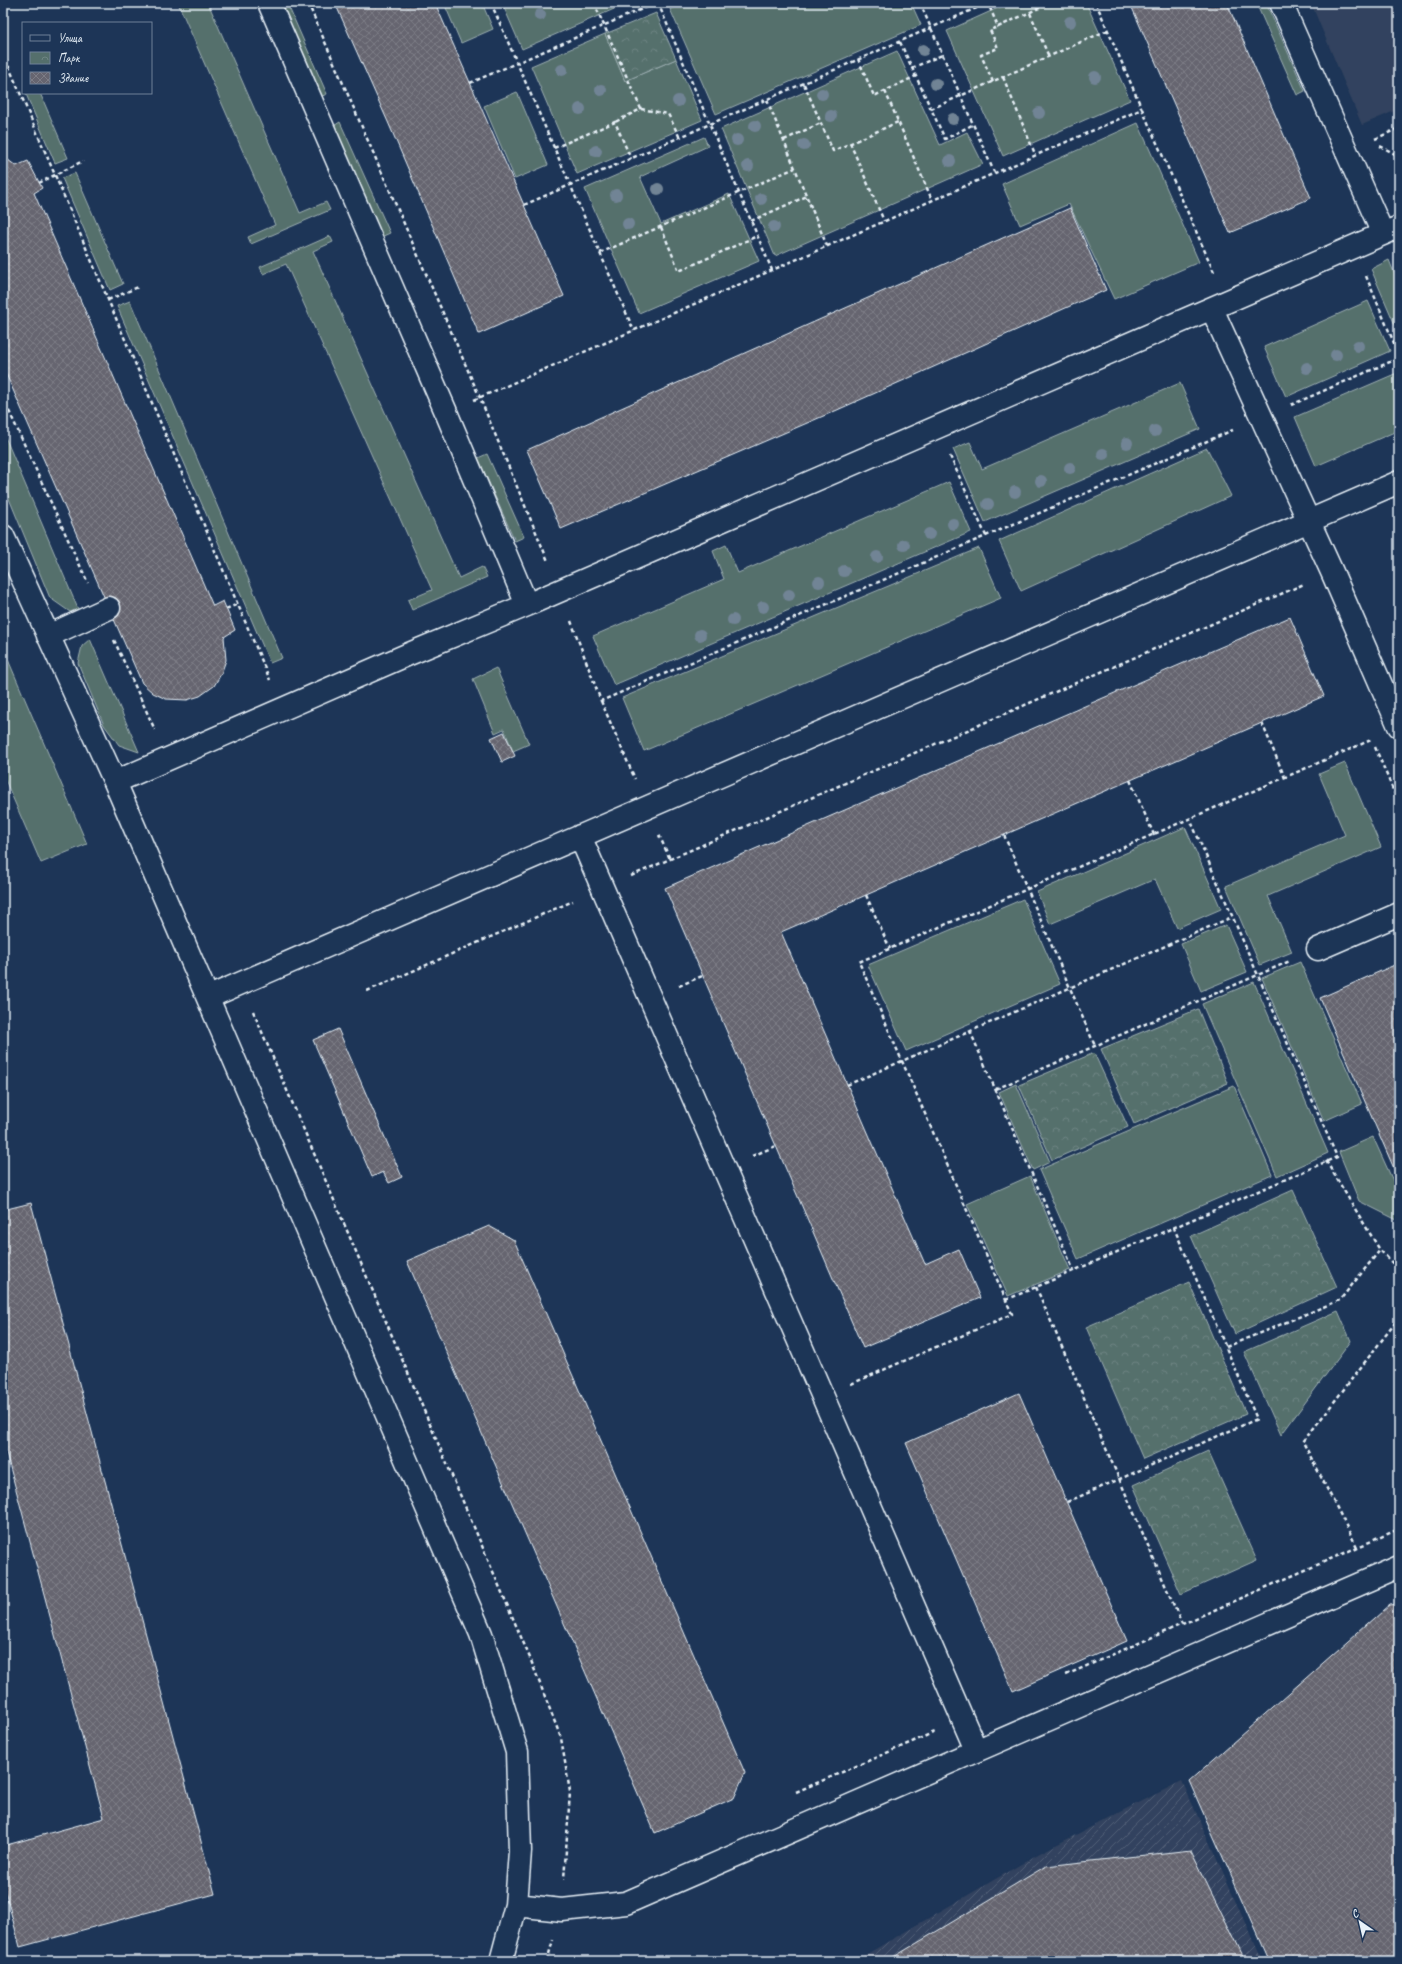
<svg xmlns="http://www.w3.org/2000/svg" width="1402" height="1964" font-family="Caveat,sans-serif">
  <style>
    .built { fill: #33435e }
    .industrial { fill: url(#industrial-furrows) }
    .grass { fill: #556f6c; stroke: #9eb0b2 }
    .park { fill: url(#park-crowns); stroke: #9eb0b2 }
    .building { fill: url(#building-cross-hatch); stroke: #e8f1f8 }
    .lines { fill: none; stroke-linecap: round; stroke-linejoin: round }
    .minor-casing { stroke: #e8f1f8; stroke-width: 25 }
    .path { stroke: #e8f1f8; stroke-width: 2.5; stroke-dasharray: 4 3; stroke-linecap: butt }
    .minor { stroke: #1d3557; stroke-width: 22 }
    .tree { fill: #718495 }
  </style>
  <defs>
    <pattern id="industrial-furrows" width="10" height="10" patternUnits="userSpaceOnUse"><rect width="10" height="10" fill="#33435e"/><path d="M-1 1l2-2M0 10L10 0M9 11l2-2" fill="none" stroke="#515f76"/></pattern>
    <pattern id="park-crowns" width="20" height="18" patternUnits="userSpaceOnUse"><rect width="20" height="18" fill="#556f6c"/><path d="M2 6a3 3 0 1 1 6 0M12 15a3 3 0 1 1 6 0" fill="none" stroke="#6d8482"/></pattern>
    <pattern id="building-cross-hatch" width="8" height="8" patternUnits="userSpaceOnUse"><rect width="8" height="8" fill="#666570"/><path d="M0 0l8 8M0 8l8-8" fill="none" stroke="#7c7c85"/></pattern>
  </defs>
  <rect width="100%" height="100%" fill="#1d3557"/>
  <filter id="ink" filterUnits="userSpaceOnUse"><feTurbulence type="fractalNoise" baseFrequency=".025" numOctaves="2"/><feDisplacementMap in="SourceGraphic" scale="8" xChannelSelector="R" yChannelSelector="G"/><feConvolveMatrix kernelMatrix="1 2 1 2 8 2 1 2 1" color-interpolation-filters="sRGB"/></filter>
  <g filter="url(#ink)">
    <path class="built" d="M1311 3H1399V109L1362 125Z"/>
    <path class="industrial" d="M1182 1781 1262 1961H855L1040 1853Z"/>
    <path class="grass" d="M178 3H208L300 213 326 202 330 210 251 244 248 237 275 225Z
      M278 3H287L327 94 320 97Z
      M444 3H482L493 29 461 43Z
      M502 3H628L522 49Z
      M685 3H911L921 25 716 114 670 9Z
      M1009 3H1086L1130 100 1003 156 947 31Z
      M1256 3H1266L1305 91 1297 95Z
      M605 34 625 81 676 59 702 120 577 174 531 66Z
      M897 51 940 145 967 132 983 164 775 256 721 129Z
      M517 92 548 165 515 179 484 106Z
      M28 93H40L68 158 55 163 26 94Z
      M340 122 390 233 381 237 332 127Z
      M1138 123 1199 262 1114 299 1069 204 1020 225 1002 184Z
      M704 137 708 146 640 177 661 224 729 194 759 261 639 313 585 189Z
      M75 173 123 284 110 290 62 178Z
      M330 236 333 242 313 251 459 578 482 567 487 577 412 610 408 600 432 590 286 264 263 274 260 267Z
      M1389 260 1399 285V334L1371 269Z
      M130 301 282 658 270 663 117 306Z
      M1368 301 1390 351 1286 397 1264 347Z
      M1397 373 1399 379V430L1316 466 1295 417Z
      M1180 383 1200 429 985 522 953 449 970 442 982 469Z
      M3 432 78 609 70 612 50 598 3 484Z
      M1207 448 1231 496 1021 591 999 541Z
      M487 454 524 537 515 541 478 458Z
      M949 482 971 532 614 685 593 636 724 579 713 551 726 545 738 573Z
      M979 548 1001 598 644 751 622 698Z
      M90 639 139 752 119 745 104 725 78 663 82 646Z
      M3 648 87 844 41 863 3 775Z
      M496 668 529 744 513 751 504 729 495 733 473 679Z
      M1345 763 1381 847 1268 896 1292 952 1260 965 1226 886 1345 835 1319 774Z
      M1185 827 1221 909 1177 928 1155 879 1050 924 1037 892Z
      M1023 899 1060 984 906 1051 868 965Z
      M1226 925 1247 972 1201 991 1181 944Z
      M1300 962 1362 1104 1324 1121 1262 978Z
      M1254 982 1328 1153 1277 1176 1202 1004Z
      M1016 1084 1050 1162 1033 1170 999 1092Z
      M1234 1086 1272 1175 1078 1259 1039 1170Z
      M1373 1137 1399 1194V1221L1359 1201 1339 1152Z
      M1030 1176 1070 1270 1008 1296 967 1204Z"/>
    <path class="park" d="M656 13 676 59 625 81 605 34Z
      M1198 1009 1228 1083 1134 1124 1101 1049Z
      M1094 1053 1128 1127 1052 1160 1019 1085Z
      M1293 1190 1337 1287 1235 1334 1191 1236Z
      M1189 1282 1246 1414 1143 1459 1086 1327Z
      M1338 1311 1351 1341 1281 1435 1244 1352Z
      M1208 1451 1257 1560 1181 1594 1133 1485Z"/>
    <path class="building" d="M335 3H435L564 296 479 334 388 122Z
      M1130 3H1227L1311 198 1230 233Z
      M3 156 16 166 28 161 42 188 34 193 213 606 223 601 235 630 224 637 226 660 221 674 214 686 200 696 187 700 166 699 153 693 142 683 3 367Z
      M1070 208 1106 290 835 411 561 529 527 450Z
      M1290 617 1324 696 781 932 925 1264 959 1249 980 1298 863 1348 665 888Z
      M504 732 515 756 502 762 491 738Z
      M1399 963V1180L1320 998Z
      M338 1029 402 1177 389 1183 383 1172 372 1177 313 1040Z
      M31 1203 215 1894 20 1947 3 1883V1846L104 1818 3 1441V1210Z
      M489 1226 514 1240 745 1773 734 1798 655 1833 407 1261Z
      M1019 1393 1127 1641 1013 1691 906 1443Z
      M1399 1603V1961H1269L1189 1781 1390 1604Z
      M1191 1850 1245 1961H887L1046 1866Z"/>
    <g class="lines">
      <g class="minor-casing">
        <path id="minor" d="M269 3 446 412 527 605 1399 227
          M1281 3 1383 234
          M1212 309 1332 572 1399 726
          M3 536 115 782 409 654 527 605
          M48 636 109 608
          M115 782 481 1634 517 1752 520 1851 516 1905 501 1961
          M580 836 976 1750
          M1318 949 1399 914
          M209 997 1399 482
          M516 1905 562 1910 626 1903 1399 1567"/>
      </g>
      <path class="path" d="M308 3 480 398 548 561
        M491 3 634 331
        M594 3 641 109 615 122
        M658 3 772 270
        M920 3 994 172
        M1096 3 1142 109
        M1030 13 1049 57
        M900 42 945 139 972 125
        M3 53 270 680
        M858 59 874 96 916 76
        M912 68 942 55
        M1003 77 1035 154
        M993 82 981 55 998 48 990 30 998 27
        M470 83 656 3
        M804 84 833 151 898 122
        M885 91 932 200
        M767 100 827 246
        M641 109 668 114 680 138
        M931 109 1108 30
        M1375 139 1399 128
        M784 140 821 123
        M850 143 884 221
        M1380 146 1399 156
        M554 148 615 122 631 159
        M39 183 83 161
        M524 205 988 3 998 27 1050 3
        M751 221 807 196
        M661 227 679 271 757 236
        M600 253 795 168
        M1366 276 1399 355
        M108 300 138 287
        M3 398 88 583
        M474 400 1142 109 1214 272
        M1291 405 1399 358
        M950 456 986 536
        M226 609 238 604
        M571 621 601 701 1233 430
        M114 640 155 730
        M601 701 635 779
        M1262 723 1285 778
        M1375 747 1399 804
        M1130 780 1154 835
        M659 835 670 859
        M1004 835 1095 1046
        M631 876 1304 584
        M866 895 890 949
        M679 986 702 976
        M367 991 573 901
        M253 1011 530 1658 561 1738 570 1792 564 1879
        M970 1031 1074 1271
        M847 1085 1232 917
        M996 1089 1290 961
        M752 1156 776 1146
        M1326 1161 1380 1250 1399 1270
        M1036 1287 1182 1624
        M1006 1300 1337 1157 1190 819
        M1226 1347 1340 1300 1380 1250
        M851 1384 1012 1314 859 962 1371 740
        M1067 1502 1257 1419 1174 1228
        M1357 1547 1303 1442 1399 1318
        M1066 1675 1399 1529
        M796 1792 935 1732
        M547 1961 553 1940"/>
      <use href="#minor" class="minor"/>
    </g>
    <g class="tree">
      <circle cx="540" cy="15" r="6"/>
      <circle cx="1070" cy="22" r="6"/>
      <circle cx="923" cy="50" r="6"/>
      <circle cx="562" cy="70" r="6"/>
      <circle cx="1095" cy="77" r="6"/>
      <circle cx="936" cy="84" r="6"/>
      <circle cx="601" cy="90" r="6"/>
      <circle cx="822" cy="94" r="6"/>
      <circle cx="678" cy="101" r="6"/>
      <circle cx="580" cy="109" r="6"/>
      <circle cx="1039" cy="113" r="6"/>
      <circle cx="831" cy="116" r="6"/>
      <circle cx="953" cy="119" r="6"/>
      <circle cx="755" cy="126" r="6"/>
      <circle cx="737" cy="140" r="6"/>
      <circle cx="804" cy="145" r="6"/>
      <circle cx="596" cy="151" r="6"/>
      <circle cx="950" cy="161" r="6"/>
      <circle cx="748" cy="166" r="6"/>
      <circle cx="658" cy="189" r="6"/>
      <circle cx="616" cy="195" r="6"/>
      <circle cx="761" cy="199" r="6"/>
      <circle cx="628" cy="224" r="6"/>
      <circle cx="774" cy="227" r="6"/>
      <circle cx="1358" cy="346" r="6"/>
      <circle cx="1336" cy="355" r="6"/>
      <circle cx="1307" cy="368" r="6"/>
      <circle cx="1155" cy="431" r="6"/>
      <circle cx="1127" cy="443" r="6"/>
      <circle cx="1103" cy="454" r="6"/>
      <circle cx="1070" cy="468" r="6"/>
      <circle cx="1041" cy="481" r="6"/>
      <circle cx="1015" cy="492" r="6"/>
      <circle cx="988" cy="504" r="6"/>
      <circle cx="953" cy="524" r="6"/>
      <circle cx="929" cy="534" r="6"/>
      <circle cx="904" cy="545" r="6"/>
      <circle cx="877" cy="557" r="6"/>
      <circle cx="844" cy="571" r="6"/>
      <circle cx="819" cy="582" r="6"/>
      <circle cx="789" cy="595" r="6"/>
      <circle cx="763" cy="607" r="6"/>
      <circle cx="733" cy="620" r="6"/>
      <circle cx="700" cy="635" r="6"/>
    </g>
  </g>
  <rect width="1402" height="1964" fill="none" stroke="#1d3557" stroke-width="16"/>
  <rect x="8" y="8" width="1386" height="1948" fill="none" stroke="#e8f1f8" stroke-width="1.5" filter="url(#ink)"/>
  <rect x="22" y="22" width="130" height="72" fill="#1d3557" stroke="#6e8097"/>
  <rect x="30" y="35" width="20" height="6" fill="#1d3557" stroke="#6e8097"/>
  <text x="58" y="42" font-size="12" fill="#e8f1f8">Улица</text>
  <rect x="30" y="52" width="20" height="12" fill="url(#park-crowns)" stroke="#6e8097"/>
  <text x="58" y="62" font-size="12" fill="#e8f1f8">Парк</text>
  <rect x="30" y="72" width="20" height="12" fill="url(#building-cross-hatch)" stroke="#6e8097"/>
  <text x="58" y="82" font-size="12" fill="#e8f1f8">Здание</text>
  <g transform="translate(1360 1922) rotate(326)" stroke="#1d3557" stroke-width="3" paint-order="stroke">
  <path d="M0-3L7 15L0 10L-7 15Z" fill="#e8f1f8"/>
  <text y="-6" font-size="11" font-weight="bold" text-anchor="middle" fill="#e8f1f8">С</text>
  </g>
</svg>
